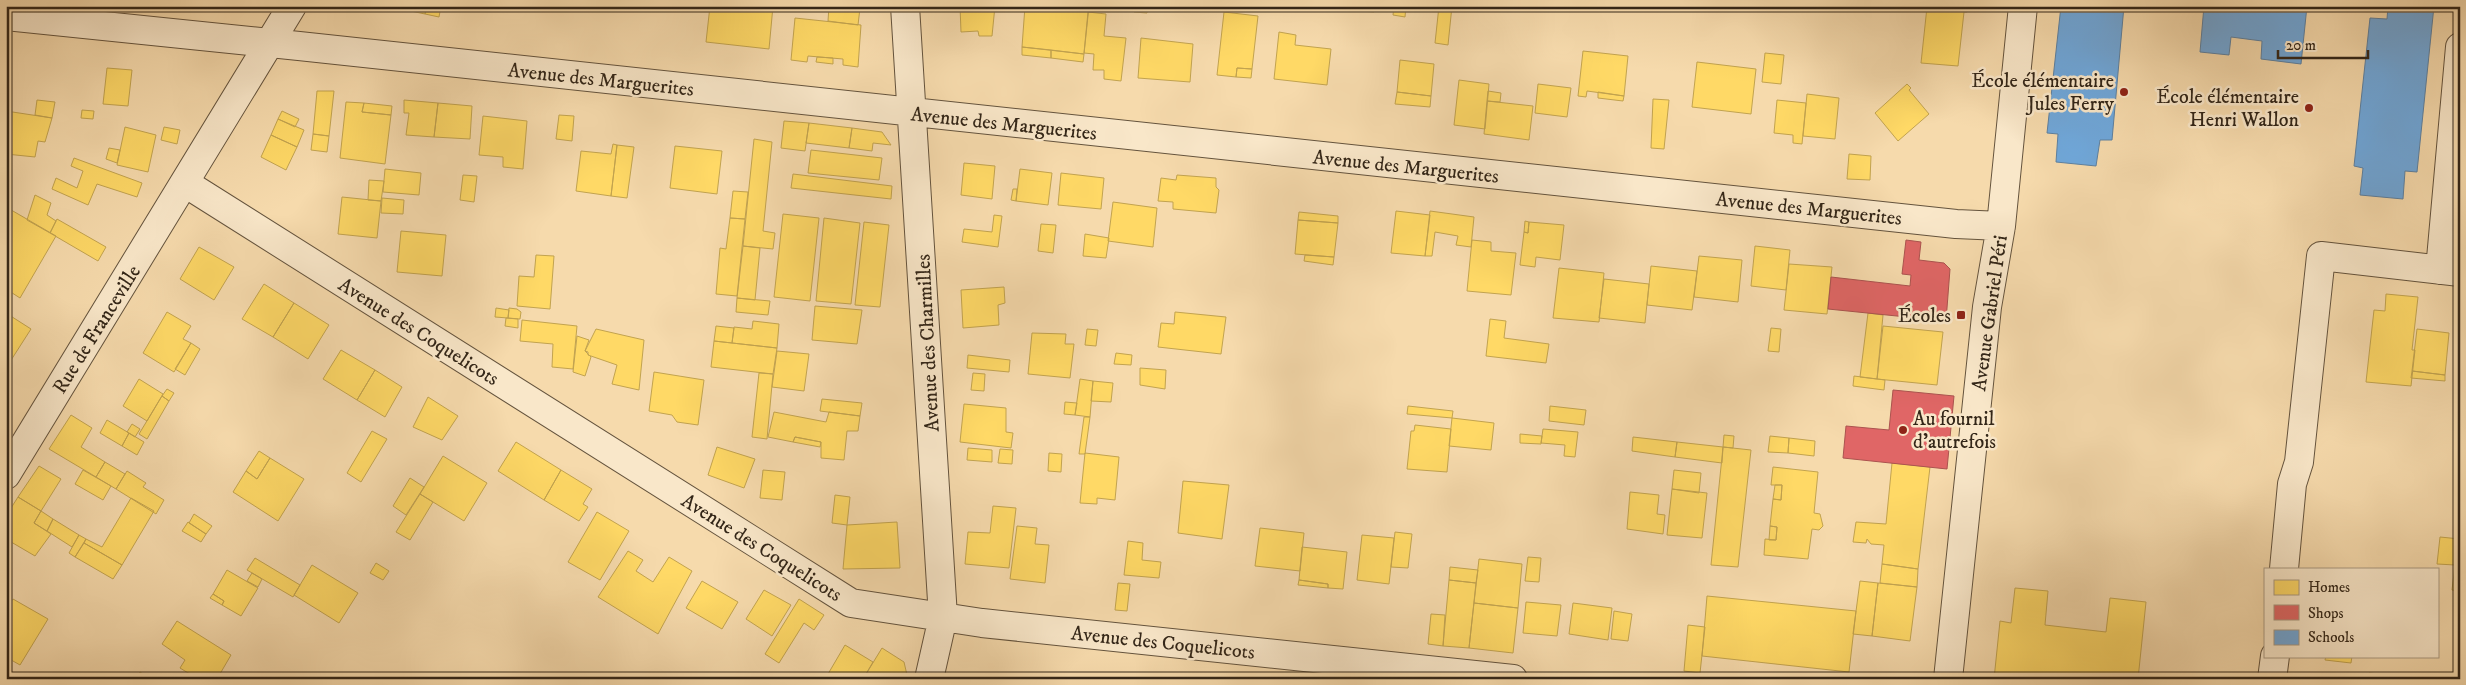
<svg xmlns="http://www.w3.org/2000/svg" width="2466" height="685" font-family="'IM FELL DW Pica',serif">
  <style>
    .homes { fill: #ffd966; stroke: #c2a34f }
    .shops { fill: #e06666; stroke: #ac534f }
    .schools { fill: #6fa8dc; stroke: #5d81a1 }
    .lines { fill: none; stroke-linecap: round; stroke-linejoin: round }
    .minor-casing { stroke: #64533d; stroke-width: 30 }
    .tertiary-casing { stroke: #64533d; stroke-width: 30 }
    .minor { stroke: #f9e7c9; stroke-width: 28 }
    .tertiary { stroke: #f9e7c9; stroke-width: 28 }
    .poi-dot { fill: #8f2418; stroke: #f9e7c9; stroke-width: 2 }
    .labels { text-anchor: middle; stroke-width: 5; stroke-linejoin: round; paint-order: stroke }
    .street-label { font-size: 20px; fill: #332618; stroke: #f9e7c9 }
    .poi-label { font-size: 20px; fill: #332618; stroke: #f9e7c9; text-anchor: end }
  </style>
  <rect width="100%" height="100%" fill="#f6daac"/>
  <filter id="stains"><feTurbulence type="fractalNoise" baseFrequency=".004" numOctaves="4"/><feColorMatrix values="0 0 0 0 .2 0 0 0 0 .09 0 0 0 0 .02 0 0 0 .5 -.17"/></filter>
  <radialGradient id="worn" r=".72"><stop offset=".6" stop-color="#630" stop-opacity="0"/><stop offset="1" stop-color="#630" stop-opacity=".3"/></radialGradient>
  <path class="homes" d="M412 6H427L425 14 411 11Z
    M427 6H441L439 17 425 14Z
    M465 6H490V10L465 8Z
    M710 6H773L769 49 706 42Z
    M829 6 860 8 858 25 828 21Z
    M960 6H995L992 36H979L978 31 961 32Z
    M1025 6H1089L1084 54 1022 47Z
    M1134 6H1148L1147 13 1134 12Z
    M1361 6H1375L1374 12 1361 11Z
    M1394 6H1406L1405 17 1393 15Z
    M1439 6H1452L1448 45 1435 43Z
    M1967 6V12H1964L1958 66 1921 63 1927 7 1924 6Z
    M1088 12 1106 14 1104 36 1126 38 1121 81 1104 79V70H1093L1094 54 1084 53Z
    M1224 12 1258 16 1252 69 1237 68 1236 77 1217 75Z
    M795 18 861 25 858 67 843 65V59L808 56 807 62 791 60Z
    M1279 32 1296 35 1295 45 1331 49 1327 85 1274 79Z
    M1141 38 1193 44 1190 82 1138 78Z
    M1022 47 1051 50V58L1022 55Z
    M1051 50 1084 54 1083 62 1051 58Z
    M1583 51 1628 56 1624 96 1587 91 1586 97 1578 96Z
    M1765 53 1784 55 1781 84 1762 82Z
    M817 57 833 58V64L816 62Z
    M1400 60 1434 64 1431 96 1397 92Z
    M1697 62 1756 69 1751 114 1692 107Z
    M107 68 132 70 128 106 103 104Z
    M1237 68 1252 69 1251 78 1236 77Z
    M1459 80 1489 84 1485 129 1454 125Z
    M1538 84 1571 88 1567 117 1535 113Z
    M1907 84 1911 88 1909 90 1929 114 1898 141 1875 113Z
    M317 91H334L329 136 313 134Z
    M1488 91 1501 93 1500 102 1487 101Z
    M1397 92 1431 96 1430 107 1395 104Z
    M1598 92 1624 96 1623 101 1598 98Z
    M1807 94 1839 98 1835 139 1803 136Z
    M1653 99 1669 100 1664 149 1651 148Z
    M37 100 55 102 52 118 35 115Z
    M404 100 438 103 434 137 406 135 409 113H404Z
    M1777 100 1806 103 1802 144 1793 143V135L1774 133Z
    M1487 101 1533 106 1529 140 1484 134Z
    M346 102 364 103 362 112 391 115 385 164 340 158Z
    M364 103 392 106 391 115 362 112Z
    M438 103 472 106 470 139 434 137Z
    M82 110 94 111 93 119 81 118Z
    M6 111 52 118 45 142 38 141 35 157 6 154Z
    M282 111 299 119 295 127 278 119Z
    M559 115 574 116 572 141 556 139Z
    M483 116 527 121 523 169 503 167V157L479 155Z
    M278 119 304 130 297 147 271 135Z
    M784 121 809 123 805 151 781 148Z
    M809 123 852 128 849 148 806 143Z
    M125 127 156 135 148 172 117 165Z
    M164 127 180 130 177 144 161 140Z
    M852 128 882 132 891 145 873 143 872 151 849 148Z
    M313 134 329 136 327 152 311 150Z
    M271 135 297 147 286 170 261 157Z
    M754 139 772 142 763 231 775 233 773 249 743 246Z
    M613 144 617 145 611 196 576 191 581 151 611 154Z
    M617 145 634 147 627 198 611 196Z
    M675 146 722 151 717 194 670 188Z
    M109 148 120 150 117 163 106 159Z
    M811 150 882 158 879 180 808 173Z
    M1849 154 1871 156 1870 180 1847 179Z
    M74 158 142 183 137 197 97 184 88 205 52 189 56 178 77 188 83 171 71 166Z
    M964 163 995 166 992 199 961 195Z
    M385 169 421 173 419 195 383 192Z
    M1020 169 1052 173 1048 205 1016 201Z
    M1061 173 1104 178 1101 209 1058 205Z
    M793 174 892 186 891 199 791 188Z
    M463 175 477 176 474 202 460 200Z
    M1177 175 1216 178V187L1219 190 1216 213 1173 209V202L1158 201 1161 178 1176 180Z
    M369 180 384 181 381 201 368 200Z
    M1013 189H1017L1016 201 1011 200Z
    M733 191 748 192 745 219 730 218Z
    M35 195 51 203 47 215 56 221 50 233 27 220Z
    M342 197 381 201 377 238 338 234Z
    M382 198 404 200 403 214 381 213Z
    M1113 202 1157 208 1153 247 1108 241Z
    M6 207 56 236 20 298 6 289Z
    M1396 211 1430 215 1425 256 1391 253Z
    M1430 211 1474 217 1471 247 1456 245 1458 236 1435 232 1432 256H1425Z
    M1299 212 1338 216V223L1298 220Z
    M783 214 819 218 810 301 774 297Z
    M994 215 1002 216 998 247 962 242 964 229 992 232Z
    M730 218 745 219 737 296 716 294 720 248 726 249Z
    M824 218 860 223 851 304 816 301Z
    M57 219 106 247 98 261 50 233Z
    M1298 220 1338 223 1334 257 1295 254Z
    M1525 221 1529 222 1528 233 1524 232Z
    M864 222 889 225 880 307 855 305Z
    M1529 222 1564 225 1560 260 1536 257 1535 267 1520 265 1524 232 1528 233Z
    M1041 224 1056 225 1053 253 1038 251Z
    M401 231 446 235 442 276 397 272Z
    M1085 234 1109 238 1106 258 1083 256Z
    M1472 240 1491 242V251L1516 253 1511 295 1467 291Z
    M743 246 760 248 755 300 737 298Z
    M1755 246 1790 250 1786 290 1751 286Z
    M199 247 234 267 214 300 180 279Z
    M536 255 554 256 550 309 517 306 519 276 534 277Z
    M1305 255 1334 257 1333 265 1304 261Z
    M1699 256 1742 260 1738 302 1694 297Z
    M1789 264 1832 267 1827 314 1784 310Z
    M1651 266 1697 271 1692 310 1647 305Z
    M1559 268 1604 273 1599 322 1553 318Z
    M1604 279 1649 284 1645 323 1599 318Z
    M264 284 294 303 273 337 242 319Z
    M1004 287 1005 303 998 305 999 325 963 328 961 290Z
    M2386 294 2418 297 2412 350H2415L2411 386 2366 382 2374 310 2385 311Z
    M737 298 770 301 768 315 736 312Z
    M294 303 329 325 308 359 273 337Z
    M815 306 862 310 857 344 812 340Z
    M496 308 509 310 508 318 495 317Z
    M509 308 517 309 521 312 520 319 508 318Z
    M167 312 191 326 183 339 191 343 174 372 143 353Z
    M1175 312 1226 317 1221 354 1158 347 1161 323 1174 324Z
    M6 313 31 329 6 368Z
    M1868 313 1883 315 1877 379 1860 377Z
    M506 318 518 319V328L505 326Z
    M1490 319 1506 321 1504 338 1549 344 1546 363 1486 356Z
    M522 320 577 326 573 369 552 367 553 344 520 341Z
    M753 321 779 324 777 348 732 343 734 327 752 329Z
    M716 326 734 328 732 343 714 341Z
    M1883 326 1943 332 1937 385 1877 379Z
    M1771 328 1781 329 1779 352 1768 351Z
    M596 329 644 340 639 390 612 384 617 365 588 355V352L585 351Z
    M1087 329 1098 330 1096 346 1085 345Z
    M2417 329 2449 333 2445 375 2412 371Z
    M1032 333 1066 334 1065 344H1074L1070 378 1028 374Z
    M577 336 589 340 585 351 591 357 585 376 573 372Z
    M714 341 777 348 773 374 711 367Z
    M191 343 200 349 185 375 175 369Z
    M341 350 375 370 357 400 323 379Z
    M777 351 809 354 804 391 772 387Z
    M1116 353 1132 355 1131 365 1114 364Z
    M968 355 1010 360 1009 372 967 368Z
    M1140 368 1166 370 1165 389 1140 385Z
    M375 370 402 387 385 417 357 400Z
    M2412 371 2445 375V381L2411 378Z
    M654 372 704 380 698 425 677 422 672 415 649 411Z
    M759 373 773 374 767 439 752 437Z
    M973 373 985 374 984 391 971 390Z
    M1854 376 1885 380 1884 390 1853 386Z
    M139 379 163 394 147 421 123 406Z
    M1080 379 1093 381 1090 417 1075 415Z
    M1093 381 1113 383 1111 402 1091 401Z
    M167 389 174 393 169 401 162 396Z
    M162 396 169 401 147 439 139 434Z
    M428 397 458 416 442 440 413 427Z
    M822 399 862 403 860 416 820 411Z
    M1065 402 1077 403 1075 415 1064 414Z
    M964 404 1006 408V432L1013 433 1011 448 960 442Z
    M1408 406 1453 411 1452 418 1407 414Z
    M1550 406 1586 410 1584 425 1549 421Z
    M774 412 826 422 829 412 860 416 858 431H847L844 460 821 458V442L795 437 793 442 768 437Z
    M71 415 92 428 81 447 105 462 96 477 49 449Z
    M1084 417H1090L1085 454H1079Z
    M1452 418 1494 423 1491 450 1449 446Z
    M107 420 129 433 122 446 100 433Z
    M132 424 140 429 135 437 127 432Z
    M1415 425 1451 429 1447 472 1407 469 1411 431H1414Z
    M1543 429 1578 432 1575 457 1564 456 1565 445 1541 443Z
    M372 431 387 439 361 482 347 473Z
    M129 433 144 442 137 455 122 446Z
    M1520 434 1542 436 1541 444 1520 443Z
    M1724 435 1734 436 1733 448 1723 447Z
    M1770 436 1789 438 1788 453 1768 452Z
    M795 437 821 442 820 447 793 442Z
    M1633 437 1677 442 1675 457 1632 451Z
    M1789 438 1815 441 1814 456 1788 453Z
    M516 442 561 470 544 500 498 471Z
    M1677 442 1723 447 1722 463 1675 457Z
    M717 447 755 459 744 488 708 475Z
    M1723 447 1751 450 1738 567 1711 565Z
    M968 448 992 450V462L967 460Z
    M1000 449 1013 450 1012 464 998 463Z
    M259 451 270 458 257 479 246 471Z
    M1049 453 1062 454 1061 472 1048 471Z
    M1085 453 1119 457 1115 500 1097 498V504L1080 503Z
    M443 456 487 483 464 521 420 494Z
    M270 458 304 479 278 521 233 492 246 471 257 479Z
    M105 462 125 474 116 489 96 477Z
    M1892 463 1930 467 1918 569 1882 564 1884 545 1871 544 1867 539 1866 543 1853 542 1856 522 1886 524Z
    M39 466 61 479 41 511 18 497Z
    M1773 467 1818 472 1814 513 1820 514 1823 526 1819 530 1812 529 1808 559 1764 555 1765 539 1776 540 1777 527 1770 526 1773 499 1781 500 1782 485H1771Z
    M83 470 111 486 103 500 75 484Z
    M561 470 592 489 583 504 588 507 579 521 544 500Z
    M763 470 785 472 782 500 760 498Z
    M1674 470 1701 473 1699 493 1672 489Z
    M127 471 146 483 143 487 164 500 156 514 116 489Z
    M410 478 424 487 406 515 393 506Z
    M1183 481 1229 485 1222 539 1178 533Z
    M1775 485H1782L1781 500 1773 499Z
    M1672 489 1707 493 1702 538 1667 535Z
    M1630 492 1659 495 1657 514 1665 515 1663 534 1627 529Z
    M420 494 433 502 410 540 396 532Z
    M835 495 850 497 847 525 832 523Z
    M18 497 41 511 34 523 51 534 35 556 6 539V516Z
    M131 498 154 511 122 565 84 543 86 539 102 547Z
    M993 506 1016 508 1009 568 965 564 968 532 990 533Z
    M2456 510 2460 511V523L2455 522Z
    M41 511 53 519 47 531 34 523Z
    M597 512 629 531 600 580 568 562Z
    M194 514 212 526 206 534 189 523Z
    M53 519 79 535 72 547 47 531Z
    M188 522 206 534 201 542 182 531Z
    M897 522 900 568 843 569 847 525Z
    M1017 526 1037 528 1035 544 1049 545 1045 583 1010 579Z
    M1770 526 1777 527 1776 540H1769Z
    M1260 528 1304 533 1300 571 1255 566Z
    M1395 532 1412 534 1408 568 1391 567Z
    M79 535 86 539 75 557 69 553Z
    M1362 535 1394 538 1389 584 1357 580Z
    M2440 537 2460 539V591L2452 590 2455 565 2437 564Z
    M1128 541 1143 543 1142 560 1161 562 1159 578 1124 575Z
    M84 543 122 565 113 579 75 557Z
    M1302 547 1347 552 1343 589 1328 588V584L1299 580Z
    M628 551 643 560 636 571 653 582 669 557 692 571 658 634 598 597Z
    M1528 557 1541 558 1539 582 1525 581Z
    M255 558 300 585 293 597 247 570Z
    M1479 559 1522 564 1518 608 1474 603Z
    M376 563 389 571 383 580 370 573Z
    M1882 564 1918 569 1917 587 1880 583Z
    M312 565 358 593 339 623 294 595Z
    M1450 567 1478 570 1476 583 1449 580Z
    M227 570 258 588 241 616 222 605 224 601 213 594Z
    M252 573 262 579 258 587 247 581Z
    M1299 580 1328 584V588L1298 585Z
    M1449 580 1476 583 1469 648 1443 646Z
    M702 581 738 602 722 629 686 608Z
    M1860 581 1878 583 1872 636 1853 634Z
    M1118 583 1130 584 1127 611 1115 610Z
    M1878 583 1917 587 1910 641 1872 636Z
    M2015 588 2048 591 2045 625 2106 632 2110 598 2146 602 2138 679H1994L2000 621 2011 623Z
    M764 590 791 605 772 636 746 619Z
    M213 594 224 601 222 605 210 598Z
    M1707 596 1856 611 1849 672 1702 656Z
    M13 599 48 619 20 665 6 657V610Z
    M799 599 824 615 814 630 804 623 779 663 765 654Z
    M1526 602 1561 605 1557 636 1523 633Z
    M1474 603 1518 608 1513 653 1469 648Z
    M1573 603 1612 608 1608 640 1569 634Z
    M1614 611 1632 614 1628 641 1611 639Z
    M1431 614 1445 615 1443 646 1428 644Z
    M177 621 231 655 217 679H198L180 668 185 660 162 644Z
    M1688 625 1705 627 1700 673 1684 671Z
    M845 645 873 662 863 679H837L828 674Z
    M882 648 904 662 907 675 906 679H863Z
    M2326 656H2352L2351 663 2325 660Z
    M140 672 150 679H136Z
    M2369 673 2413 677 2412 679H2368Z"/>
  <path class="shops" d="M1906 240 1921 242 1919 260 1944 263 1950 269 1946 321 1828 309 1831 277 1910 286 1911 275 1902 274Z
    M1893 390 1954 396 1947 469 1843 458 1846 426 1889 430Z"/>
  <path class="schools" d="M2061 6H2124L2112 140H2100L2096 166 2056 162 2058 134 2047 133Z
    M2204 6H2307L2301 64 2261 59 2262 41 2231 37 2229 55 2200 52Z
    M2388 6H2434L2417 172 2405 171 2403 199 2360 195 2363 168 2354 166 2370 18 2387 19Z"/>
  <g class="lines">
    <g class="minor-casing">
      <path id="minor" d="M905 6 943 617 929 679
        M6 16 299 46 1956 224 2001 226
        M185 183 851 603 982 623 1513 679
        M2440 270 2460 47
        M2284 569 2292 484 2299 462 2321 256 2460 272
        M1948 679 1987 307 2001 226 2023 6
        M2272 679 2275 656"/>
    </g>
    <g class="tertiary-casing">
      <path id="tertiary" d="M6 475 292 6"/>
    </g>
    <use href="#minor" class="minor"/>
    <use href="#tertiary" class="tertiary"/>
  </g>
  <g class="poi-dot">
    <circle cx="2124" cy="92" r="5"/>
    <circle cx="2309" cy="108" r="5"/>
    <rect x="1956" y="310" width="10" height="10" rx="2.5"/>
    <circle cx="1903" cy="430" r="5"/>
  </g>
  <g class="labels">
    <g class="street-label">
      <text transform="translate(601 79) rotate(6)" y="7">Avenue des Marguerites</text>
      <text transform="translate(1004 123) rotate(6)" y="7">Avenue des Marguerites</text>
      <text transform="translate(1406 166) rotate(6)" y="7">Avenue des Marguerites</text>
      <text transform="translate(1809 208) rotate(6)" y="7">Avenue des Marguerites</text>
      <text transform="translate(1989 313) rotate(-82)" y="7">Avenue Gabriel Péri</text>
      <text transform="translate(96 329) rotate(-58)" y="7">Rue de Franceville</text>
      <text transform="translate(419 331) rotate(32)" y="7">Avenue des Coquelicots</text>
      <text transform="translate(927 343) rotate(-93)" y="7">Avenue des Charmilles</text>
      <text transform="translate(762 547) rotate(32)" y="7">Avenue des Coquelicots</text>
      <text transform="translate(1163 642) rotate(6)" y="7">Avenue des Coquelicots</text>
    </g>
    <g class="poi-label">
      <text x="2114" y="87">École élémentaire<tspan x="2114" dy="23">Jules Ferry</tspan></text>
      <text x="2299" y="103">École élémentaire<tspan x="2299" dy="23">Henri Wallon</tspan></text>
      <text x="1951" y="322">Écoles</text>
      <text x="1913" y="425" text-anchor="start">Au fournil<tspan x="1913" dy="23">d'autrefois</tspan></text>
    </g>
  </g>
  <rect width="2466" height="685" fill="none" stroke="#f6daac" stroke-width="25"/>
  <rect x="8" y="8" width="2451" height="670" fill="none" stroke="#332618" stroke-width="2.5"/>
  <rect x="12" y="12" width="2441" height="660" fill="none" stroke="#332618"/>
  <rect x="2264" y="568" width="175" height="90" fill="#f9e7c9" stroke="#aa9a82"/>
  <rect x="2274" y="580" width="25" height="15" fill="#ffd966" stroke="#aa9a82"/>
  <text x="2308" y="592" font-size="15" fill="#332618">Homes</text>
  <rect x="2274" y="605" width="25" height="15" fill="#e06666" stroke="#aa9a82"/>
  <text x="2308" y="618" font-size="15" fill="#332618">Shops</text>
  <rect x="2274" y="630" width="25" height="15" fill="#6fa8dc" stroke="#aa9a82"/>
  <text x="2308" y="642" font-size="15" fill="#332618">Schools</text>
  <path d="M2278 50v8h90v-8" fill="none" stroke="#332618" stroke-width="2.5"/>
  <text x="2286" y="50" font-size="15" fill="#332618" stroke="#f9e7c9" stroke-width="4" paint-order="stroke">20 m</text>
  <rect width="100%" height="100%" filter="url(#stains)"/>
  <rect width="100%" height="100%" fill="url(#worn)"/>
</svg>
